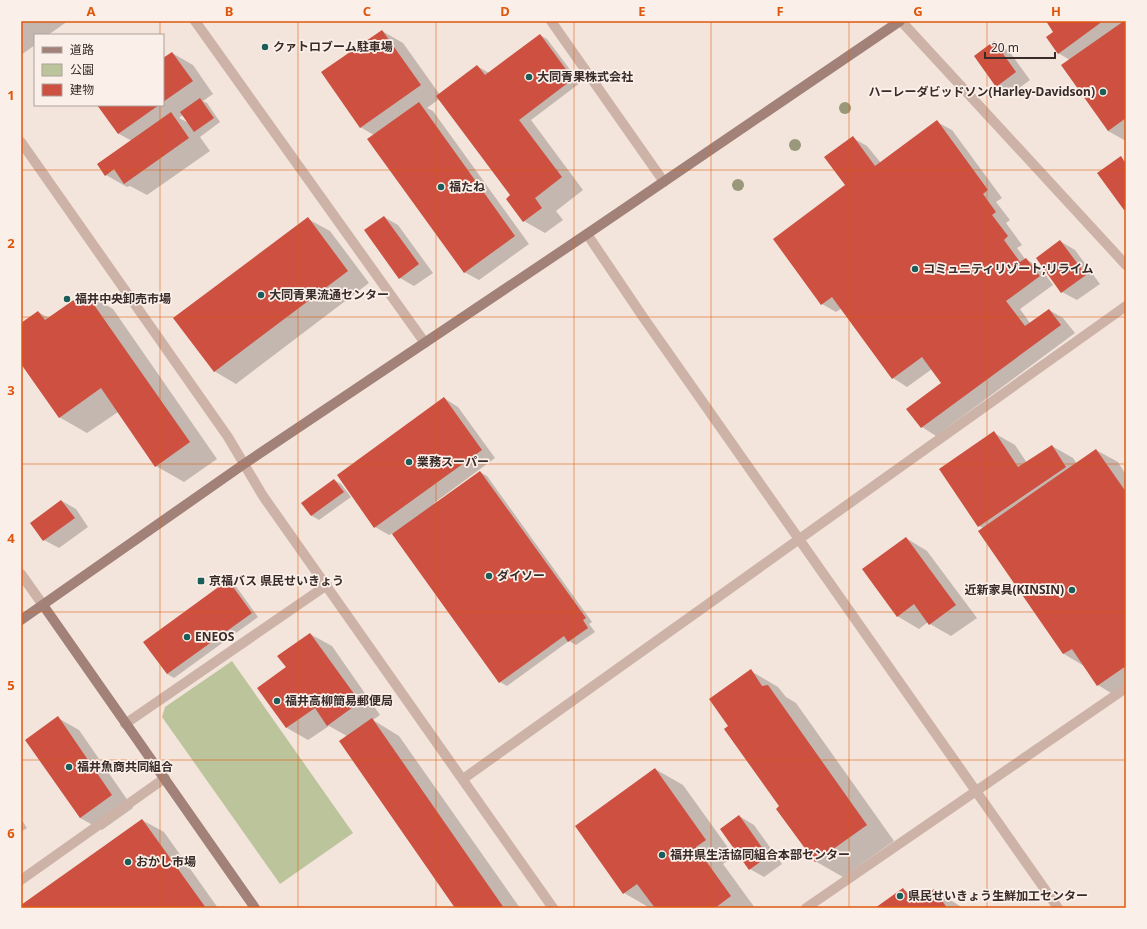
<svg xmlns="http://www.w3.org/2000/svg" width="1147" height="929" font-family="'Noto Sans','Noto Sans JP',sans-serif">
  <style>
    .green { fill: #bcc49b }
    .shadow { fill: #0003; fill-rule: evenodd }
    .building { fill: #cd5041 }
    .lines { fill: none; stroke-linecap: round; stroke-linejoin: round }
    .lane { stroke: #cdb3a7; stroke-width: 10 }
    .street { stroke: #cdb3a7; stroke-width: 10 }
    .secondary { stroke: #a18178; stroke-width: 10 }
    .tree { fill: #99987a }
    .grid { fill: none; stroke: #df570d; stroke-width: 1; stroke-opacity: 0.55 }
    .poi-dot { fill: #1b5d58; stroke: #fbf0e9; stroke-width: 1.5 }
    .labels { text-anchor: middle; stroke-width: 3.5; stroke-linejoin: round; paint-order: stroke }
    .poi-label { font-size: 12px; font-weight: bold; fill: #392b28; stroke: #fbf0e9; text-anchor: start }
    .neatline { fill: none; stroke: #df570d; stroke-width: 1.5 }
    .grid-label { font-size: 13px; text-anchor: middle; font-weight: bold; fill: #df570d }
  </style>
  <rect width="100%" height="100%" fill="#f4e5dc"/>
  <path class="green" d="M232 661 353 833 280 884 162 717 165 707Z"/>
  <path class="shadow" d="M21 21H68L48 35H35V45L21 55Z
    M1047 21H1126V141L1108 131 1070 60 1058 53 1055 32Z
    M382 31 403 43 440 95 477 66 489 73 540 35 547 39 580 83 531 120 583 190 556 211 563 220 545 233 524 221 512 195 439 99 427 108 433 111 529 244 479 280 464 272 374 135 360 127Z
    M994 42 1009 51 1030 80 1011 94 997 86Z
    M172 53 193 65 213 94 203 101 207 103 220 122 200 137 210 151 147 195 130 186 127 187 106 175 132 141 119 134 99 105H163V59ZM183 115 189 123 179 118Z
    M937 122 952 130 1002 198 996 202 1010 220 1006 223 1022 245 1017 248 1025 259 1040 267 1053 285 1020 309 1030 323 1049 310 1063 318 1075 333 936 436 922 427 942 383 932 369 907 387 893 378 842 308 836 312 822 304 847 186 853 138 867 146 881 163Z
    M384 217 398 225 433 273 414 286 400 278Z
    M308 219 330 231 369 283 236 384 214 371Z
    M1060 241 1075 250 1100 284 1077 300 1062 292Z
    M86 293 113 309 217 459 184 482 156 466 118 412 87 433 59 417 21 362V324L38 312 49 318Z
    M444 398 458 407 495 458 434 503 435 504 480 472 487 476 592 622 589 624 595 632 576 645 569 641 507 686 500 682 393 533 389 535 375 527Z
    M994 433 1015 445 1027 463 1052 446 1073 458 1077 464 1096 450 1118 462 1126 475V693L1119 698 1098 685 1084 666 1064 654 979 531 983 528 979 526Z
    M334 480 341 484 351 497 319 520 312 516 303 503Z
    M62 501 76 509 88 527 59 548 44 540Z
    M906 538 927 551 977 618 951 636 930 624 928 622 919 629 897 616Z
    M228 581 235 585 258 617 174 678 167 674Z
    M310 634 332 646 380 715 373 720 399 736 520 908H456L347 736 329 726 308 740 287 728 259 688 287 668Z
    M751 671 778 687 786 697 796 703 894 841 843 877 815 861 729 726Z
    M58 718 79 730 133 808 102 830 80 818Z
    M655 769 683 785 734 856 723 864 755 908H656L655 907 650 908 624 893Z
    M739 816 754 825 782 864 764 877 750 869Z
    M21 819 27 828 21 832Z
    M142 820 164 832 218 908H21V906Z
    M903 889 921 900 934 890 963 908H877Z"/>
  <path class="building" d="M1046 21H1103L1058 54 1046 37 1053 32Z
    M1124 21H1126V118L1108 131 1061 65Z
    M382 30 421 85 360 128 321 72Z
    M540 34 573 79 519 120 562 177 535 198 542 208 523 222 506 199 510 195 436 96 477 65 485 75Z
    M994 41 1016 72 996 87 974 56Z
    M172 52 193 81 163 102V58Z
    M200 98 214 118 194 132 180 112Z
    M419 102 515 236 464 273 367 139Z
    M97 105H159L118 134Z
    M171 112 189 138 124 184 114 169 105 176 97 164Z
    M937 120 988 190 983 194 996 212 992 215 1008 236 1004 240 1020 262 1026 258 1040 276 1006 301 1025 326 1049 309 1061 325 921 428 906 409 941 383 922 357 892 379 832 297 821 305 773 239 845 185 824 157 853 136 875 166Z
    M1121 156 1126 164V209L1124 210 1097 173Z
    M384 216 419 264 399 279 364 230Z
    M308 217 348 271 214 372 173 318Z
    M1060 240 1086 275 1061 293 1036 258Z
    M85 292 190 442 155 467 101 388 59 418 21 364V323L38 311 45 320Z
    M444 397 482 450 374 528 337 475Z
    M994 431 1018 467 1052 445 1066 467 978 527 939 469Z
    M1096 449 1126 492V666L1097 686 1072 649 1063 654 978 531Z
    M480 471 586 618 583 620 588 628 568 642 564 636 499 683 392 534Z
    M334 479 344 492 311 516 301 503Z
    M61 500 75 518 43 541 30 523Z
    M906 537 956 605 929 625 914 604 897 617 862 569Z
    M228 580 252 613 167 674 143 642Z
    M310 633 360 702 327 726 315 708 286 728 257 688 286 667 277 656Z
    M751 669 762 686 768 685 867 825 815 862 776 809 779 806 724 729 728 726 709 699Z
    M58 716 112 795 80 818 25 740Z
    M372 718 504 908H455L339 741Z
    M655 768 706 840 696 847 731 896 715 908H655L637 884 623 894 575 826Z
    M739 815 768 856 749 870 720 829Z
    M142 819 206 908H21V905Z
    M903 888 914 903 934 889 947 908H875Z"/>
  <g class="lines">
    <path class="lane" d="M21 574 43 605"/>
    <path class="street" d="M195 21 425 343
      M551 21 664 182
      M901 21 1126 265
      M21 142 228 437 263 496 553 908
      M587 234 643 317 1058 908
      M125 724 327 585
      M463 779 1126 306
      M21 880 165 778
      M806 908 1126 688"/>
    <path class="secondary" d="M43 605 255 908
      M21 620 244 464 587 234 900 21"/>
  </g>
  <g class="tree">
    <circle cx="845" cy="108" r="6"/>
    <circle cx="795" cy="145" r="6"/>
    <circle cx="738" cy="185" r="6"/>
  </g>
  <path class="grid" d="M160 21V35M298 21V908M436 21V908M574 21V908M711 21V908M849 21V908M987 21V908M160 105V908M21 170H1126M21 317H1126M21 464H1126M21 612H1126M21 760H1126"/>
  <g class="poi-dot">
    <circle cx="265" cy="47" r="4"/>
    <circle cx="529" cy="77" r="4"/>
    <circle cx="1103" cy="92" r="4"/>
    <circle cx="441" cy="187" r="4"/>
    <circle cx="915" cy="269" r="4"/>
    <circle cx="261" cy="295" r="4"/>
    <circle cx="67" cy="299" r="4"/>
    <circle cx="409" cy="462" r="4"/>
    <circle cx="489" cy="576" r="4"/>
    <rect x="197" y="577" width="8" height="8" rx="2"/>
    <circle cx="1072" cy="590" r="4"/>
    <circle cx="187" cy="637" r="4"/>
    <circle cx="277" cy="701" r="4"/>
    <circle cx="69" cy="767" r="4"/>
    <circle cx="662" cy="855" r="4"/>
    <circle cx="128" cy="862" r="4"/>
    <circle cx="900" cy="896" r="4"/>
  </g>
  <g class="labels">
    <g class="poi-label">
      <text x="273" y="51">クァトロブーム駐車場</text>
      <text x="537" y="81">大同青果株式会社</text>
      <text x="1095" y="96" text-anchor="end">ハーレーダビッドソン(Harley-Davidson)</text>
      <text x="449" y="191">福たね</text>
      <text x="923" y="273">コミュニティリゾート;リライム</text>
      <text x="269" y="299">大同青果流通センター</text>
      <text x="75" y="303">福井中央卸売市場</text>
      <text x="417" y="466">業務スーパー</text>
      <text x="497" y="580">ダイソー</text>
      <text x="209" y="585">京福バス 県民せいきょう</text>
      <text x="1064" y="594" text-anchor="end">近新家具(KINSIN)</text>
      <text x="195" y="641">ENEOS</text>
      <text x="285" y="705">福井高柳簡易郵便局</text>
      <text x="77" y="771">福井魚商共同組合</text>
      <text x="670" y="859">福井県生活協同組合本部センター</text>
      <text x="136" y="866">おかし市場</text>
      <text x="908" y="900">県民せいきょう生鮮加工センター</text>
    </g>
  </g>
  <rect width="1147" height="929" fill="none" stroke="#fbf0e9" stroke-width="44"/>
  <rect x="34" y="34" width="130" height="72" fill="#fbf0e9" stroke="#ada19c"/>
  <rect x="42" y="47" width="20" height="6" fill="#a18178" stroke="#ada19c"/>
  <text x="70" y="54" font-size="12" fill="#392b28">道路</text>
  <rect x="42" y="64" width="20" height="12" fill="#bcc49b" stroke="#ada19c"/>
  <text x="70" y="74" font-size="12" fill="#392b28">公園</text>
  <rect x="42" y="84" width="20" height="12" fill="#cd5041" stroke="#ada19c"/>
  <text x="70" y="94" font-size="12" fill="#392b28">建物</text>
  <path d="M985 52v6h70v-6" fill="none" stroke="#392b28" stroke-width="2"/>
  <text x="991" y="52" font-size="12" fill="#392b28" stroke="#fbf0e9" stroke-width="3" paint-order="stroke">20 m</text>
  <rect x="22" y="22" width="1103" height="885" class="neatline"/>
  <g class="grid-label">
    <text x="91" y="16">A</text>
    <text x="229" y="16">B</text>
    <text x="367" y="16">C</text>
    <text x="505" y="16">D</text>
    <text x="642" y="16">E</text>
    <text x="780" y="16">F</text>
    <text x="918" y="16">G</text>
    <text x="1056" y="16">H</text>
    <text x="11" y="100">1</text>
    <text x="11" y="248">2</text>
    <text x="11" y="395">3</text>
    <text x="11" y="543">4</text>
    <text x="11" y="690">5</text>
    <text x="11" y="838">6</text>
  </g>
</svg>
